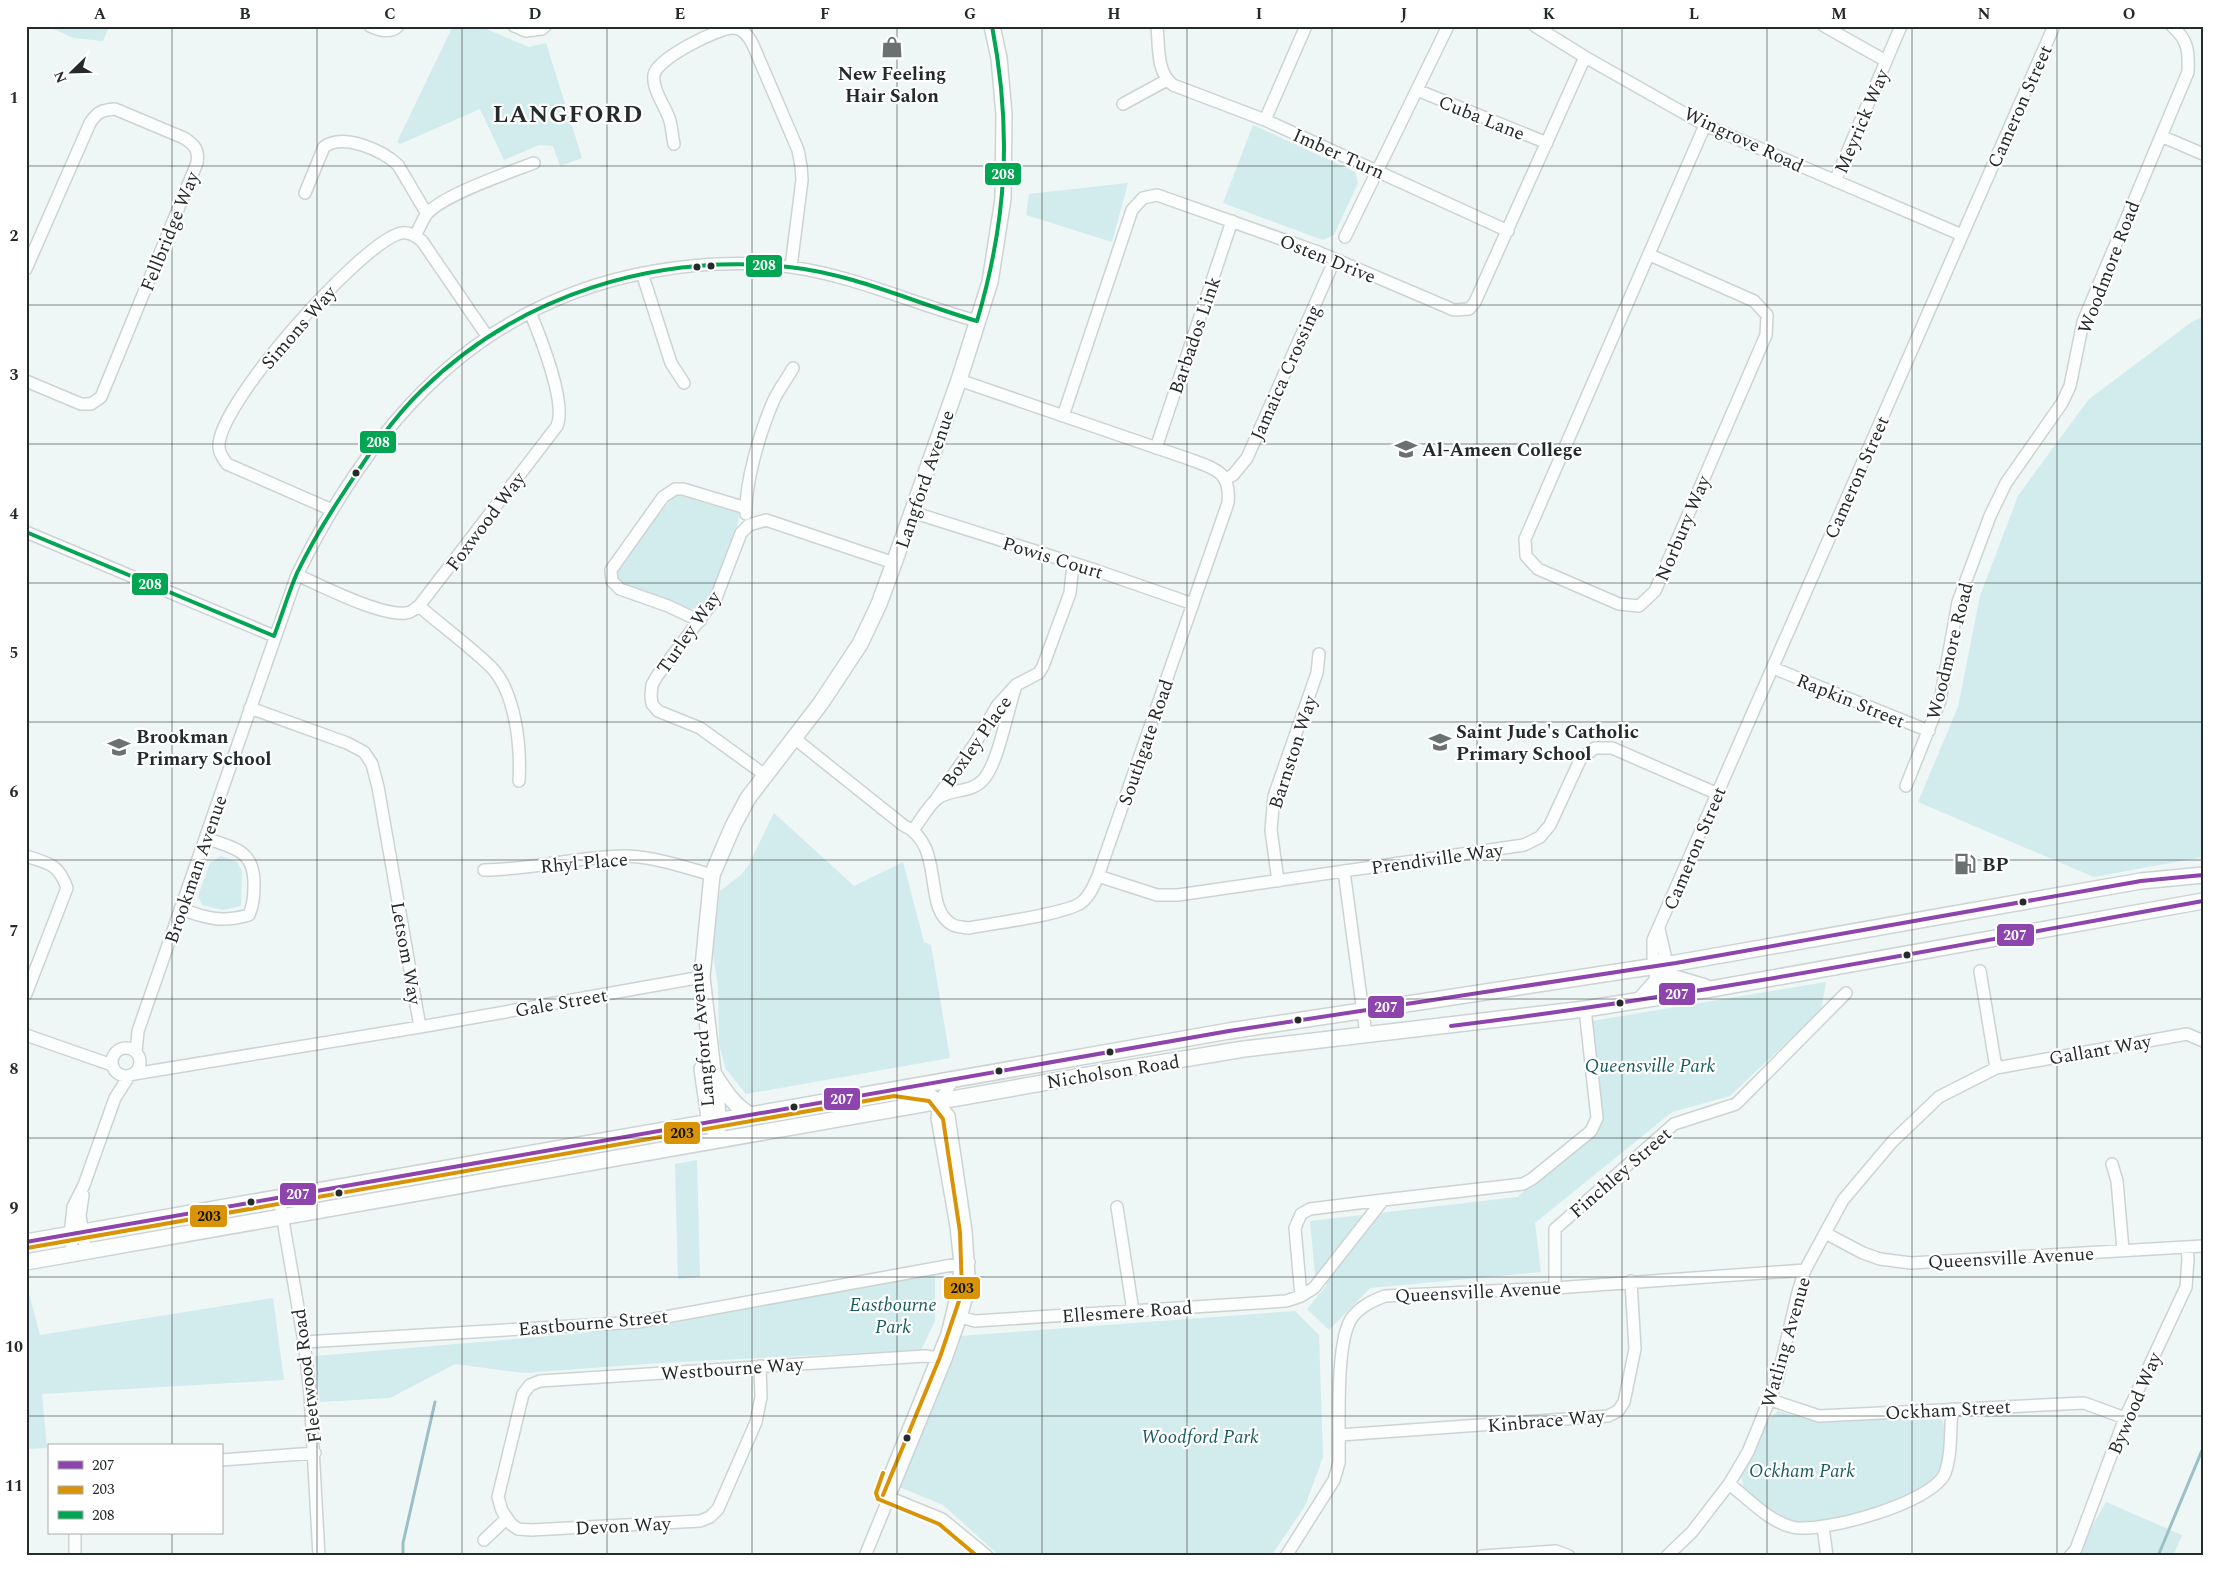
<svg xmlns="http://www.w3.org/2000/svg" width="2229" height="1582" font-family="Spectral,serif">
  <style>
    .green { fill: #d2ebec }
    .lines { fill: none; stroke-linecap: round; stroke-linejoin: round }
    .stream { stroke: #9bbfc2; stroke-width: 3 }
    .minor-casing { stroke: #cdd3d3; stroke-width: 14 }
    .major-casing { stroke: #cdd3d3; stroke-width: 18 }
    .minor { stroke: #fcfefe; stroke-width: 11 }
    .major { stroke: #fcfefe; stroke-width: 15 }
    .bus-1-casing { stroke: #fff; stroke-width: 8 }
    .bus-2-casing { stroke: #fff; stroke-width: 8 }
    .bus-3-casing { stroke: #fff; stroke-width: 8 }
    .bus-1 { stroke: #8e44ad; stroke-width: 4 }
    .bus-2 { stroke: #d89306; stroke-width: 4 }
    .bus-3 { stroke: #00a651; stroke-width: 4 }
    .grid { fill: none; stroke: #252a2a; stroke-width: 1; stroke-opacity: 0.55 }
    .bus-dot { fill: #252a2a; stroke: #fff; stroke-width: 2 }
    .labels { text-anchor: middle; stroke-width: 4.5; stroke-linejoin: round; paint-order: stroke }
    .poi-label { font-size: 19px; font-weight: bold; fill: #252a2a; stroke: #fff; text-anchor: start }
    .street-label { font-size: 19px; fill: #252a2a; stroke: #fff }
    .park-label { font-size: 19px; font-style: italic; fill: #195c60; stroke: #fff }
    .district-label { font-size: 24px; font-weight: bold; letter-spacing: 1px; fill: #252a2a; stroke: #fff }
    .line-badge { stroke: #fff; stroke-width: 2 }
    .badge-label { font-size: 14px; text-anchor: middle; font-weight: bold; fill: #fff }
    .pale-badge-label { font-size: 14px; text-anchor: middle; font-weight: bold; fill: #111 }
    .neatline { fill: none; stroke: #252a2a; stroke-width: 2 }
    .grid-label { font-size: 16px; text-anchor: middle; font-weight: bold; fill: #252a2a }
  </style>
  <rect width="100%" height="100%" fill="#eef6f6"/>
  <path class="green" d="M46 26H109L103 41 74 38Z
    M453 26H479L529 47 546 43 582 158 560 166 553 146 539 145 504 160 480 109 400 144 397 142Z
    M1253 125 1355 172 1358 183 1334 235 1323 240 1223 203Z
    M1128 183 1112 242 1026 215 1029 194Z
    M2203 317V857L2094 877 1918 802 1958 707 1980 596 2018 496 2088 400 2193 321Z
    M675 494 739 513 738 523 712 591 702 608 687 609 619 584 615 579 617 568Z
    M774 813 854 886 903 862 924 942 931 945 950 1058 746 1094 726 1069 719 1045 718 986 712 948 720 891 742 874 748 866Z
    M221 856 237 862 242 871 241 906 223 910 202 905 198 896 210 863Z
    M1826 982 1821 1010 1730 1096 1672 1112 1535 1223 1541 1272 1370 1288 1329 1330 1307 1309 1327 1285 1315 1274 1310 1221 1517 1197 1599 1130 1592 1021Z
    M697 1160 700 1277 678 1279 675 1164Z
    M935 1271V1321L921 1350 659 1363 524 1373 455 1364 390 1398 320 1402 315 1356 585 1333 676 1320Z
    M26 1282 40 1335 273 1298 284 1380 42 1394 47 1448 26 1449Z
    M1295 1311 1319 1335 1323 1457 1305 1506 1271 1556H1000L943 1505 897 1486 960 1336Z
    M1778 1411 1816 1422 1933 1415 1942 1420 1945 1429 1942 1458 1939 1473 1930 1485 1870 1510 1822 1521 1794 1522 1778 1516 1744 1488 1741 1476 1769 1419Z
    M2106 1502 2182 1535 2173 1556H2075Z"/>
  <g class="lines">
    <path class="stream" d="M403 1556V1543L435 1402
      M2158 1556 2203 1448"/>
    <g class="minor-casing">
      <path id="minor" d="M370 26C379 30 390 34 398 26
        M514 26 526 31 542 29 545 26
        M1157 26C1159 45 1156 72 1173 85L1265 120 1508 231
        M1535 26 1585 57 1705 125 1962 235
        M1824 26 1886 61
        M1417 90 1547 143
        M1123 104 1167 80
        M1265 120 1306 26
        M2161 136 2203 154
        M674 144C672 135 672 126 669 118 664 104 652 89 654 75 656 59 719 27 734 28 744 29 749 37 753 45L798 150 801 166 802 180 791 267
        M1835 181 1901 26
        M305 193 324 147C343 132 383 151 398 165L427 214
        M415 236C419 229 422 221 426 215 440 196 510 172 534 163
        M1345 237 1448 26
        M1650 255 1754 301 1767 315 1766 335 1655 591 1639 606 1619 604 1538 569 1526 556 1525 539 1705 125
        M26 269 90 123C97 112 102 110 115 109L184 138C195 145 199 150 197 163L101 397 91 404H81L26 381
        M642 273 671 363 684 383
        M1063 416 1132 210 1143 198 1157 195 1318 252 1454 310 1469 309 1475 302 1585 57
        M1156 448 1232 221
        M1226 479 1233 475 1247 458 1335 259
        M332 510 227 464C224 459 219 454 219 447 216 406 357 248 398 234 407 230 415 235 422 241L487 336
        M912 512 1095 570 1193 604
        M746 514C745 482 760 432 773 402 778 390 787 379 793 368
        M26 532 274 636
        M297 575C322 586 380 616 406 613 410 613 415 609 419 606L557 426C567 403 540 336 530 312
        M419 606C443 627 470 646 492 668 516 694 521 747 519 781
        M700 621 668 606 620 589 612 581 611 570 663 497 675 489H683L746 508
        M1773 668 1929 731
        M794 738 903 825C947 845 921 909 953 925 957 927 963 927 968 928 990 924 1068 914 1082 902 1090 896 1094 885 1098 876L1228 503C1231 471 1215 469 1189 459L959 380
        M765 775 700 728 658 711 652 704 651 696 652 685 657 676 716 598 741 533 749 525 766 520 894 563
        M1906 786 1940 701 1958 602 1990 516 2006 483 2062 403 2070 386 2083 322 2188 72C2189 51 2188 40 2172 26
        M937 798 974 745 997 706 1016 685 1039 673 1043 666 1070 593 1073 564
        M913 830C921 820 928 806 937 799 950 788 970 794 983 780 998 764 1007 712 1015 689
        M26 856C49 864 58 863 67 888L26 994
        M484 870C532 870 578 856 626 856 656 857 684 867 712 875
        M1344 871 1366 1035
        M1098 876 1157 895H1178L1524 845 1540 837 1550 825 1581 758 1595 748H1612L1718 794
        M1278 881 1271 830 1274 796 1317 673 1319 654
        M180 909C207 918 221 923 249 915 254 903 254 894 254 881 253 849 232 848 206 838
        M1659 929 1665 955 1659 965 1653 957V940L2054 26
        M420 1027 702 977
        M26 1035 112 1065
        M112 1062a14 14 0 1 1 28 0a14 14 0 1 1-28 0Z
        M136 1052 138 1031 297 575C373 421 478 301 655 271 700 263 745 261 791 267 855 276 914 304 977 321
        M1996 1068 2187 1034 2203 1041
        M134 1074 420 1027 378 787 372 764 364 752 347 743 250 708
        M2112 1164 2117 1181 2123 1250
        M83 1195 80 1216 86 1252
        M279 1197 304 1342 310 1394 319 1556
        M1117 1207 1133 1311
        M1825 1233 1863 1253 1880 1259 1911 1263 2203 1246
        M73 1254 70 1234 73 1207 84 1185 115 1098 129 1076
        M1555 1288V1229L1674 1124 1736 1104 1846 993
        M1301 1296 1295 1228 1301 1214 1310 1209 1383 1200
        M953 1315 975 1321 1286 1301 1301 1296 1314 1288 1383 1200 1523 1184 1532 1179 1591 1131 1597 1118 1585 1009
        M304 1342 638 1322 969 1262
        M760 1366 761 1397 756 1422 718 1509 710 1517 700 1521 531 1530 518 1529 511 1524 502 1511 498 1497 523 1394 530 1385 540 1381 925 1356 946 1359
        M1771 1400 1819 1416 2084 1403 2125 1418
        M1340 1435 1608 1416 1618 1411 1624 1402 1635 1349 1631 1281
        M221 1460 315 1453
        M1729 1484C1748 1498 1768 1521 1792 1527 1821 1534 1933 1503 1945 1473 1952 1454 1950 1430 1952 1409
        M882 1494 947 1334 958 1289 960 1264 956 1226 937 1118 939 1102 953 1080
        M883 1495 942 1519 987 1556
        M1823 1527 1827 1556
        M75 1533V1556
        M484 1540 506 1519
        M865 1556 946 1359 961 1317 968 1293 969 1276 966 1231 949 1116 932 1095 902 1091
        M1286 1556 1334 1480 1339 1463C1340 1429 1335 1345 1351 1319 1359 1307 1372 1301 1385 1296L1555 1288 1805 1270
        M1482 1556 1556 1551 1569 1556
        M1667 1556 1692 1532 1729 1484 1748 1452 1777 1381 1798 1292 1805 1270 1843 1200 1892 1142 1939 1097 1996 1068 1980 971
        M2070 1556 2076 1549 2125 1418 2186 1287 2188 1259 2187 1248"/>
    </g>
    <g class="major-casing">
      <path id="major" d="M1659 965 1671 977 1705 987
        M1640 1000 1657 981 1659 965
        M702 1069 709 1117 719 1126
        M715 1076C725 1092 734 1105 750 1115
        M711 1127 718 1114 702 977 712 875 733 826 748 798 821 703 860 644 879 604 894 563 959 380 990 282 1003 199 1004 114 999 58 992 26
        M26 1242 1229 1031 1676 963 2141 881 2203 875
        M26 1262 1099 1073 1244 1049 1585 1009 1711 989 2203 901"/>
    </g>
    <use href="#minor" class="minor"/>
    <use href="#major" class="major"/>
    <g class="bus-1-casing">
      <path id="bus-1" d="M1451 1026C1703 995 1953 946 2203 901
        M26 1242 1229 1031 1676 963 2141 881 2203 875"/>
    </g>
    <g class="bus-2-casing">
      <path id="bus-2" d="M27 1248 894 1096 929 1101 943 1119 960 1232 962 1292 940 1357 883 1495
        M883 1473 876 1493 878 1499 939 1524 977 1556"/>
    </g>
    <g class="bus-3-casing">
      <path id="bus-3" d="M977 321C1007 220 1012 130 992 26
        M26 532 274 636
        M274 636C282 615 288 594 297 573 311 544 328 516 346 489 369 454 392 419 422 390 519 295 655 253 789 267 854 274 915 303 977 321"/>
    </g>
    <use href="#bus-1" class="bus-1"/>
    <use href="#bus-2" class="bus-2"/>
    <use href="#bus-3" class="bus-3"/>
  </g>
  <path class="grid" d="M172 26V1446M317 26V1556M462 26V1556M607 26V1556M752 26V1556M897 26V1556M1042 26V1556M1187 26V1556M1332 26V1556M1477 26V1556M1622 26V1556M1767 26V1556M1912 26V1556M2057 26V1556M26 166H2203M26 305H2203M26 444H2203M26 583H2203M26 722H2203M26 860H2203M26 999H2203M26 1138H2203M26 1277H2203M26 1416H2203M172 1533V1556"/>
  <defs>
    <g id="shop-bare" transform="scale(1.725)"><path d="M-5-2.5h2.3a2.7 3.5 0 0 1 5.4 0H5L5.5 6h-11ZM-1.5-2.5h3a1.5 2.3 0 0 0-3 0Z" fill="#6b7171" stroke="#fff" stroke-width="2.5" paint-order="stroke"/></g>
    <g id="school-bare" transform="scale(1.725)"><path d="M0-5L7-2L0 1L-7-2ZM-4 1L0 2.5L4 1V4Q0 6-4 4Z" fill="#6b7171" stroke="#fff" stroke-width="2.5" paint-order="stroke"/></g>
    <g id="fuel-bare" transform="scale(1.725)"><path d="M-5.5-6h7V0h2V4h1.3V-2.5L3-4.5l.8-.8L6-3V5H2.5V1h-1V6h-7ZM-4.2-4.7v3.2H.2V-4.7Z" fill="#6b7171" stroke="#fff" stroke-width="2.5" paint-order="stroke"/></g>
  </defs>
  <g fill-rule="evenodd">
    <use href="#shop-bare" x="892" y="47"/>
    <use href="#school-bare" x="1406" y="449"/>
    <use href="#school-bare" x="1440" y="742"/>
    <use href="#school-bare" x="119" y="747"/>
    <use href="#fuel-bare" x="1965" y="864"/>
  </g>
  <g class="bus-dot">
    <circle cx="711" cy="266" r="4.5"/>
    <circle cx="697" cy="267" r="4.5"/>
    <circle cx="356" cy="473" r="4.5"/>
    <circle cx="2023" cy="902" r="4.5"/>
    <circle cx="1907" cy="955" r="4.5"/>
    <circle cx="1620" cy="1003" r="4.5"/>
    <circle cx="1298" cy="1020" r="4.5"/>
    <circle cx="1110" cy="1052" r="4.5"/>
    <circle cx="999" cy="1071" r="4.5"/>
    <circle cx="794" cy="1107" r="4.5"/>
    <circle cx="339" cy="1193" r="4.5"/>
    <circle cx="251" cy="1202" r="4.5"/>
    <circle cx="907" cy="1438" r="4.5"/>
  </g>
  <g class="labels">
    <g class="poi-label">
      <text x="892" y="80" text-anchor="middle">New Feeling<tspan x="892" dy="22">Hair Salon</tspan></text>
      <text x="1422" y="456">Al-Ameen College</text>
      <text x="1456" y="738">Saint Jude's Catholic<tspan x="1456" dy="22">Primary School</tspan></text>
      <text x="136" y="743">Brookman<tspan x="136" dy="22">Primary School</tspan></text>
      <text x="1982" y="871">BP</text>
    </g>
    <g class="street-label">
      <text transform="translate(2019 106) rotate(-66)" y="7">Cameron Street</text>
      <text transform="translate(1482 117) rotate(22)" y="7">Cuba Lane</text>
      <text transform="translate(1861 121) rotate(-67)" y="7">Meyrick Way</text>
      <text transform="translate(1744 139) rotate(25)" y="7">Wingrove Road</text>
      <text transform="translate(1339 153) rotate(24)" y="7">Imber Turn</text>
      <text transform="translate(169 231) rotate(-68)" y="7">Fellbridge Way</text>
      <text transform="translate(1328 258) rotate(22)" y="7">Osten Drive</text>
      <text transform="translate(2108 267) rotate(-69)" y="7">Woodmore Road</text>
      <text transform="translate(298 327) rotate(-49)" y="7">Simons Way</text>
      <text transform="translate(1194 335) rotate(-71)" y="7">Barbados Link</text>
      <text transform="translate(1285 372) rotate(-66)" y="7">Jamaica Crossing</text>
      <text transform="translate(1856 477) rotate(-66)" y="7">Cameron Street</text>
      <text transform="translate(924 479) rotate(-71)" y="7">Langford Avenue</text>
      <text transform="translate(485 521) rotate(-53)" y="7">Foxwood Way</text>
      <text transform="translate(1682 528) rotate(-67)" y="7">Norbury Way</text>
      <text transform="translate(1053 557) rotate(17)" y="7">Powis Court</text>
      <text transform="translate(688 632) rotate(-55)" y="7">Turley Way</text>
      <text transform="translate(1949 651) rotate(-76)" y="7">Woodmore Road</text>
      <text transform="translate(1851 700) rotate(22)" y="7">Rapkin Street</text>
      <text transform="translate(976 741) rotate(-55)" y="7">Boxley Place</text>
      <text transform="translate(1145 742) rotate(-71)" y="7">Southgate Road</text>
      <text transform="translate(1292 752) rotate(-72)" y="7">Barnston Way</text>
      <text transform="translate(1694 848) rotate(-67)" y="7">Cameron Street</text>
      <text transform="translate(1437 858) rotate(-8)" y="7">Prendiville Way</text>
      <text transform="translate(584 862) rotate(-5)" y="7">Rhyl Place</text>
      <text transform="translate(195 869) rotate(-71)" y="7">Brookman Avenue</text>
      <text transform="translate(407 953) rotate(80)" y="7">Letsom Way</text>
      <text transform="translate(561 1002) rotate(-10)" y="7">Gale Street</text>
      <text transform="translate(701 1035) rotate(-95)" y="7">Langford Avenue</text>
      <text transform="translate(2100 1049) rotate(-10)" y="7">Gallant Way</text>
      <text transform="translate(1113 1071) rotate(-9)" y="7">Nicholson Road</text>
      <text transform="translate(1620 1172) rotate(-41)" y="7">Finchley Street</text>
      <text transform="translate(2011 1257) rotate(-3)" y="7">Queensville Avenue</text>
      <text transform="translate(1478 1291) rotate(-3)" y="7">Queensville Avenue</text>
      <text transform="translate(1127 1311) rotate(-4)" y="7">Ellesmere Road</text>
      <text transform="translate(593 1322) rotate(-5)" y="7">Eastbourne Street</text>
      <text transform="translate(1785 1342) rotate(-74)" y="7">Watling Avenue</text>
      <text transform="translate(732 1368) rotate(-4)" y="7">Westbourne Way</text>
      <text transform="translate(306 1376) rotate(-97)" y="7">Fleetwood Road</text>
      <text transform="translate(2134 1403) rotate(-67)" y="7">Bywood Way</text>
      <text transform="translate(1948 1409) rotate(-3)" y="7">Ockham Street</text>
      <text transform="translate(1546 1420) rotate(-5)" y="7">Kinbrace Way</text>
      <text transform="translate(623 1525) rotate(-3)" y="7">Devon Way</text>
    </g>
    <g class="park-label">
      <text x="1650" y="1072">Queensville Park</text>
      <text x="893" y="1311">Eastbourne<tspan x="893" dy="22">Park</tspan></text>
      <text x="1200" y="1443">Woodford Park</text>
      <text x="1802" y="1477">Ockham Park</text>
    </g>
    <g class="district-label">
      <text x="568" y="122">LANGFORD</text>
    </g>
  </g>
  <g class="line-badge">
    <rect x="984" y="162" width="38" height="24" rx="5" fill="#00a651"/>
    <rect x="745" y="254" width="38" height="24" rx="5" fill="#00a651"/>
    <rect x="359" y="430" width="38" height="24" rx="5" fill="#00a651"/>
    <rect x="131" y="572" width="38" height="24" rx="5" fill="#00a651"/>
    <rect x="1996" y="923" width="39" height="24" rx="5" fill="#8e44ad"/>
    <rect x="1658" y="982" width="38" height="24" rx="5" fill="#8e44ad"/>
    <rect x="1367" y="995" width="38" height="24" rx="5" fill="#8e44ad"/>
    <rect x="823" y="1087" width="38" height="24" rx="5" fill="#8e44ad"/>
    <rect x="663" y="1121" width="38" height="24" rx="5" fill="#d89306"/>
    <rect x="279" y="1182" width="38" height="24" rx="5" fill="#8e44ad"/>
    <rect x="189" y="1204" width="39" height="24" rx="5" fill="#d89306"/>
    <rect x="943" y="1276" width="38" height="24" rx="5" fill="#d89306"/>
  </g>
  <g class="badge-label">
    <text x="1003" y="179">208</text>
    <text x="764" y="270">208</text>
    <text x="378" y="447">208</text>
    <text x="150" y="589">208</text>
    <text x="2015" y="940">207</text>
    <text x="1677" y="999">207</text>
    <text x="1386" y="1012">207</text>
    <text x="842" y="1104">207</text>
    <text x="298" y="1199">207</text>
  </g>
  <g class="pale-badge-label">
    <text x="682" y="1138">203</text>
    <text x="209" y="1221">203</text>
    <text x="962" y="1293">203</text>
  </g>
  <rect width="2229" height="1582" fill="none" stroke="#ffffff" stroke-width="55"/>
  <rect x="48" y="1444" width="175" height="90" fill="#ffffff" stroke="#a8aaaa"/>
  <rect x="58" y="1461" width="25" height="8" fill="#8e44ad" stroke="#a8aaaa"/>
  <text x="92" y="1470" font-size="15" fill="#252a2a">207</text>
  <rect x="58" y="1486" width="25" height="8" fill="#d89306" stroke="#a8aaaa"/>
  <text x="92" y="1494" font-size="15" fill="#252a2a">203</text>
  <rect x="58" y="1511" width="25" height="8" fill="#00a651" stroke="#a8aaaa"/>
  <text x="92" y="1520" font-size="15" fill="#252a2a">208</text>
  <g transform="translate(72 72) rotate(247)" stroke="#ffffff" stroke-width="4" paint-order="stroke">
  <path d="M0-4L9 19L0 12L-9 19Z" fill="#252a2a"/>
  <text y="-8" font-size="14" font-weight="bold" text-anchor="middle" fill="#252a2a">N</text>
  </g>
  <rect x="28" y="28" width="2174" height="1526" class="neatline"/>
  <g class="grid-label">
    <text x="100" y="19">A</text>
    <text x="245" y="19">B</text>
    <text x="390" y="19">C</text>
    <text x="535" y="19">D</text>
    <text x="680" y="19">E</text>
    <text x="825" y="19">F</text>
    <text x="970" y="19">G</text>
    <text x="1114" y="19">H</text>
    <text x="1259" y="19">I</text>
    <text x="1404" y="19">J</text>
    <text x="1549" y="19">K</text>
    <text x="1694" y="19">L</text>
    <text x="1839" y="19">M</text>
    <text x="1984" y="19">N</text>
    <text x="2129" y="19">O</text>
    <text x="14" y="103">1</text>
    <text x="14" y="241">2</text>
    <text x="14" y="380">3</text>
    <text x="14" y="519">4</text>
    <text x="14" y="658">5</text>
    <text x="14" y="797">6</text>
    <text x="14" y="936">7</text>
    <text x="14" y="1074">8</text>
    <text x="14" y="1213">9</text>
    <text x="14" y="1352">10</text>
    <text x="14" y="1491">11</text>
  </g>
</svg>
